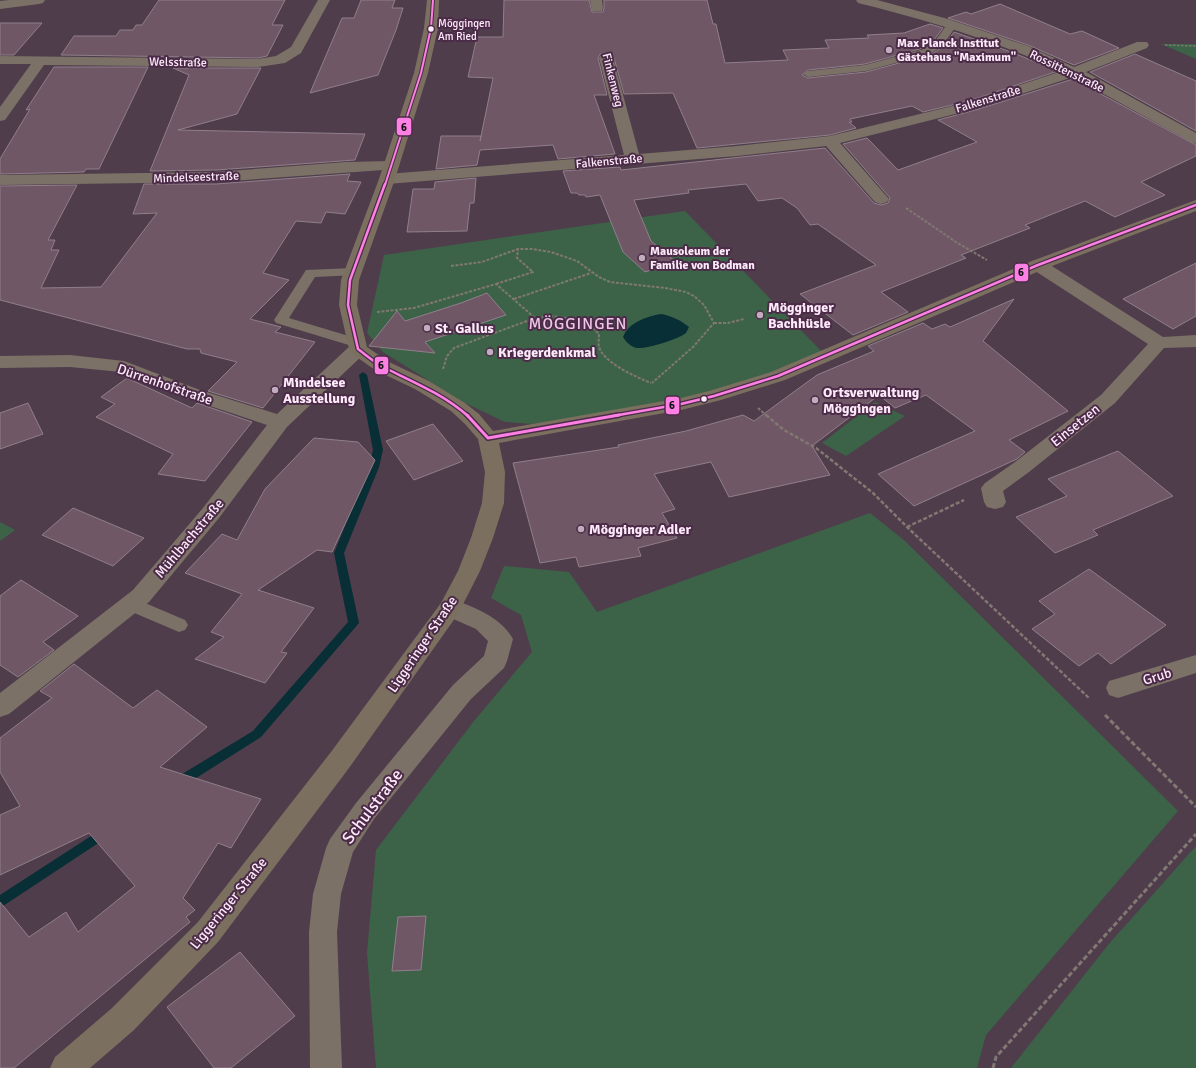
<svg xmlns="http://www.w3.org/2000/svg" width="1196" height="1068" font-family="Signika,sans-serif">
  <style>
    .green { fill: #3c6348 }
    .water { fill: #082e36 }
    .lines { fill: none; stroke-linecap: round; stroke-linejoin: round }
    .stream { fill: #082e36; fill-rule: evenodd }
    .building { fill: #6f5766; stroke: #907f8a }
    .path-far3 { stroke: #817872; stroke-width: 1.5; stroke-dasharray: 2.5 1.5; stroke-linecap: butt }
    .path-far2 { stroke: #817872; stroke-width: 2; stroke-dasharray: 3 1.5; stroke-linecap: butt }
    .path-far1 { stroke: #817872; stroke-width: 2.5; stroke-dasharray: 4 2; stroke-linecap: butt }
    .path { stroke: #817872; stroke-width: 3; stroke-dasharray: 5 2.5; stroke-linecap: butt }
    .lane { fill: #7c7166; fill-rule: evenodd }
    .street { fill: #7c7166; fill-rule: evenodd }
    .secondary { fill: #7b705f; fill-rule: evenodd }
    .bus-1-far2-casing { stroke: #4b2b47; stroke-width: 4 }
    .bus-1-far1-casing { stroke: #4b2b47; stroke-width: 5 }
    .bus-1-casing { stroke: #4b2b47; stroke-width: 6 }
    .bus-1-far2 { stroke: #ff80e4; stroke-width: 2 }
    .bus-1-far1 { stroke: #ff80e4; stroke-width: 2.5 }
    .bus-1 { stroke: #ff80e4; stroke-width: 3 }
    .bus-dot { fill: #feeafb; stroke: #4b2b47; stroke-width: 1.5 }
    .poi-dot { fill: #c1adbe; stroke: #4b2b47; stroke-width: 1.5 }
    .labels { text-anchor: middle; stroke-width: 4; stroke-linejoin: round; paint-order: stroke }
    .far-bus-label { font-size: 11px; fill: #feeafb; stroke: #4b2b47; text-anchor: start }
    .far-poi-label { font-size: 12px; font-weight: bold; fill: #feeafb; stroke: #4b2b47; text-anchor: start }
    .far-street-label { font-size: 12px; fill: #feeafb; stroke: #4b2b47 }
    .poi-label { font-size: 14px; font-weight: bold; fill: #feeafb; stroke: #4b2b47; text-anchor: start }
    .street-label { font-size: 14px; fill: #feeafb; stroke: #4b2b47 }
    .quarter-label { font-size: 16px; letter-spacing: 1px; fill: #efc7e9; stroke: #4b2b47 }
    .near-street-label { font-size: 17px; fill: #feeafb; stroke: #4b2b47 }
    .line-badge { stroke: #4b2b47; stroke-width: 1.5 }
    .pale-badge-label { font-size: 11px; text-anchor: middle; font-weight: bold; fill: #111 }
  </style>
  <rect width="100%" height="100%" fill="#4f3d4c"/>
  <path class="green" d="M1161 44H1196V59Z
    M685 211 826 356 720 394 533 424 505 422 463 402 383 352 367 333 384 255Z
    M875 402 905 416 846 456 822 443Z
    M870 513 905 541 1178 811 986 1035 977 1068H376L367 953 376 850 474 721 532 652 521 615 491 598 504 566 569 572 597 612Z
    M0 522 15 530 0 541Z
    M1196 846V1068H1011L1108 945Z"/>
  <path class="water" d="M661 314C672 316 680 320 689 327 688 329 687 331 686 333 679 339 647 349 637 348 631 347 626 342 623 337 628 323 647 316 661 314Z"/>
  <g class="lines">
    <path class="stream" d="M363 372 367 375 383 450 379 467 344 553 359 623 261 737 182 787 178 788 174 787 172 783 174 779 253 731 348 622 334 553 369 467 373 450 359 375Z
      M105 827 109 828 111 832 109 836 0 908V895Z"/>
  </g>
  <path class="building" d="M159 0H285L272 25H283L267 56 258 58 61 55 74 36H116L120 30H133L136 25H142Z
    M361 0H395L392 8H403L396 30 378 75 310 93 342 18H354Z
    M504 0H589L592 12H603L604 8V0H707L713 24H716L725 63 788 60 783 50 829 48 825 40 869 38 867 35 904 33 930 24 943 28 934 40 923 48 865 64 808 70 802 75 808 78 866 72 932 54 944 46 954 32 1011 52 1058 71 969 101 923 112 912 106 850 119 852 122H849L856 128 830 135 697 148 673 93 624 94 614 58 611 54 606 53 600 54 598 58 607 95H594L615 154 558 159 553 145 480 150 477 165 436 169 441 136H481L480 141 493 78 468 77 477 37H503Z
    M1000 4 1070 34 1082 31 1119 48 1074 65 1028 45 948 18 966 12 971 14Z
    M0 23H42L14 55H0Z
    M1135 54 1196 81V131L1090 72Z
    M54 67H148L99 169H86L84 172 0 174V159L30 109 26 110Z
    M173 68H261L237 114 178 130 365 134 355 160 216 170 150 171 189 75Z
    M1073 79 1196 145V156L1141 182 1165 195 1115 217 1085 201 1025 225 1030 228 961 255 966 258 881 292 908 312 853 335 800 294 876 265 818 224 810 225 797 208 782 198 758 201 746 184 688 190 689 193 634 200 651 241 676 262 645 272 623 252 600 195 586 197 585 195H579L577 193H571L563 171 620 167 621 170 825 148 874 203 881 205 888 203 890 198 843 144 867 138 898 170 977 142 938 120 979 109Z
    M350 174 347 181 361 182 345 214 326 212 321 223 296 221 263 273 289 280 250 319 281 327 275 332 315 342 263 408 208 391 237 362 201 353 200 349H187L0 300V186L77 185 48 240H55L51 250H59L41 288 101 287 157 213 133 214 144 184H216Z
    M476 178 474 203H470L467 231 407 232 413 189H434L435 182Z
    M1196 263V316L1173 329 1123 299Z
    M487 293 506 315 425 342 435 353 369 346 397 311 405 321 461 303Z
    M1014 299 983 341 1068 411 1009 440 1025 452 1017 459 914 506 878 474 975 431 926 395 895 408 879 395 812 446 830 475 729 497 711 462 654 474 675 509 662 513 677 538 638 548 641 556 579 567 576 557 540 563 513 463 619 447 618 445 686 431 743 415 754 421 817 375 874 351 868 346 923 323 932 329 945 324 950 327Z
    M127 378 192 408 197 403 252 422 205 481 158 474 173 454 96 417 115 404 101 397Z
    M28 403 43 434 0 449V413Z
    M433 424 463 461 414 480 386 441Z
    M314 438 358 442 375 460 332 552 317 550 258 590 314 608 281 652 287 653 265 683 195 659 224 637 211 632 242 594 185 573 222 534 237 540 265 489Z
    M1118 451 1173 496 1093 530 1098 535 1055 553 1016 517 1067 496 1048 479Z
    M73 508 144 538 113 566 42 535Z
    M1089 569 1166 625 1111 664 1098 653 1079 666 1032 629 1055 614 1039 601Z
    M21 580 78 616 43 642 54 650 18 677 0 665V596Z
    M74 664 133 708 157 690 207 727 160 767 261 799 231 848 218 843 183 898 195 910 186 917 190 922 14 1068H0V902L29 937 66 912 78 932 135 886 89 833 0 875V815L20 806 0 772V738L52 698 40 691Z
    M426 916 421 970 392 971 398 917Z
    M240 952 295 1016 231 1068H214L167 1007Z"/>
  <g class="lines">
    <path class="path-far3" d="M1165 45 1196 46"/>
    <path class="path-far2" d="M906 208 956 242 987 260
      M451 266 482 262 518 249H532L551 252 577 261 599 277 610 282 665 288 686 292 694 296 704 305 714 323 693 347 652 383
      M496 284 533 272 517 258 518 249
      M514 299 591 273
      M377 312 414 308 496 284 535 318
      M714 323H728L744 319
      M443 369 447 356 454 348 535 318 552 316 573 319 590 325 599 334C599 338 598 343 599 347 604 363 636 377 651 383
      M758 408 767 416"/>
    <path class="path-far1" d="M766 415 784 430 816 448 873 493 907 527 1089 698
      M907 527 964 500"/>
    <path class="path" d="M1105 715 1196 807
      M993 1068 996 1057 1196 834"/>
    <path class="lane" d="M952 22 957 25 943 45 932 53 866 71 808 77 803 74 808 71 865 65 924 49 935 41 948 23Z
      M353 268 358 269 360 272 358 275 315 277 289 318 362 340 364 343 362 346 357 347 352 346 276 323 274 320 306 270Z
      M131 597 185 620 188 625 185 630 179 632 125 609 122 604 125 599Z"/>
    <path class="street" d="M9 0H45L43 3 39 4 0 9V1Z
      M318 0H330L301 53 285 63 258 67 44 65 5 120 0 121V107L31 64H0V56L258 59 276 56 291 47Z
      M590 0H602L603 8 602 11H592Z
      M856 0H877L948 19 1028 46 1074 67 1137 42H1147L1149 45 1147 48 1086 72 1196 133V144L1191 142 1073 77 979 108 840 143 889 199 887 202 881 204 875 202 826 146 737 156 387 184 381 182 379 179 381 176 387 174 624 155 599 58 601 55 606 54 611 55 613 58 639 154 737 146 830 136 969 102 1062 71C996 41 927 20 858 3Z
      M391 161 397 163 399 166 397 169 216 182 0 185V175L216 172 346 162Z
      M1038 260 1044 261 1163 337 1196 335V347L1164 348 1115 403 1029 472 1003 491 1006 502 1003 507 995 509 987 507 984 502 981 488 985 483 1015 462 1101 395 1148 344 1032 269 1029 265 1032 261Z
      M358 343 365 345 367 349 365 353 287 427 219 518 149 602 9 714 0 717V693L133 590 203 508 267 425 186 398 121 372 70 367 0 368V356L70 355 124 361 200 390 277 414 351 345Z
      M450 599C473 606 501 617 513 639L507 661 504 668 471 699 374 819 353 852 341 894 337 932 342 1068H310L309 932 313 894 326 848 330 839 356 803 453 685 484 656 488 641 476 629 442 614 438 608 442 602Z
      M1196 655V673L1118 698 1109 695 1106 688 1109 681Z"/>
    <path class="secondary" d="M427 0H439L438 28 428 73 395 179 359 280 357 305 367 347 389 362 429 381 465 403 479 414 493 431 681 398 709 391 771 372 1032 261 1196 200V211L1044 269 785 380 721 400 681 410 499 443 505 472 504 503 493 538 480 571 458 614 349 768 218 942 134 1030 90 1068H50L55 1057 112 1008 198 922 331 752 441 603 458 571 471 538 482 503 485 472 478 439 465 424 451 411 415 389 375 370 351 353 349 349 339 305 341 280 379 179 414 73 424 28Z"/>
    <g class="bus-1-far2-casing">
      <path id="bus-1-far2" d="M385 185 421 73 431 28 433 0"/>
    </g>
    <g class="bus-1-far1-casing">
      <path id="bus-1-far1" d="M385 184 350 280 348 305 358 349C366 355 374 362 383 367 413 382 443 394 468 416
        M613 416 681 404 714 396 778 376 1038 265 1196 205"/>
    </g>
    <g class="bus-1-casing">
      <path id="bus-1" d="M467 415 488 438
        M488 438 619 415"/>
    </g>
    <use href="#bus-1-far2" class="bus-1-far2"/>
    <use href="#bus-1-far1" class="bus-1-far1"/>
    <use href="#bus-1" class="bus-1"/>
  </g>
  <g class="bus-dot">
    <circle cx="431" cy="29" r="3.5"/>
    <circle cx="704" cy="399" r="3.5"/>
  </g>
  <g class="poi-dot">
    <circle cx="889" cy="50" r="4"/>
    <circle cx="642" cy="258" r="4"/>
    <circle cx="760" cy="315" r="4"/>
    <circle cx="427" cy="328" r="4"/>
    <circle cx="490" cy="352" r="4"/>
    <circle cx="275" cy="390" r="4"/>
    <circle cx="815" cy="400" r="4"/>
    <circle cx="581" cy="529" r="4"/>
  </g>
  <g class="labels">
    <g class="far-bus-label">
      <text x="438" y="27">Möggingen<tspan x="438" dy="13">Am Ried</tspan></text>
    </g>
    <g class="far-poi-label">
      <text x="897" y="47">Max Planck Institut<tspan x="897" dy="14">Gästehaus "Maximum"</tspan></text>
      <text x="650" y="255">Mausoleum der<tspan x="650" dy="14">Familie von Bodman</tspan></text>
    </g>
    <g class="far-street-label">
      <text transform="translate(178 62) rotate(1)" y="4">Welsstraße</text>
      <text transform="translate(1067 71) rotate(26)" y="4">Rossittenstraße</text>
      <text transform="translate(613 80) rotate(76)" y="4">Finkenweg</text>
      <text transform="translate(988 99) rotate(-17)" y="4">Falkenstraße</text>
      <text transform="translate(609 161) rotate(-5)" y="4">Falkenstraße</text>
      <text transform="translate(196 177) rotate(-2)" y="4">Mindelseestraße</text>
    </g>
    <g class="poi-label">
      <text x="768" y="312">Mögginger<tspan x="768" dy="16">Bachhüsle</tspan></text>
      <text x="435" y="333">St. Gallus</text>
      <text x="498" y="357">Kriegerdenkmal</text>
      <text x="283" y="387">Mindelsee<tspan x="283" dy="16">Ausstellung</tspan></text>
      <text x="823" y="397">Ortsverwaltung<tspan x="823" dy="16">Möggingen</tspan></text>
      <text x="589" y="534">Mögginger Adler</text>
    </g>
    <g class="street-label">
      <text transform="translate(165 384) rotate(19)" y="5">Dürrenhofstraße</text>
      <text transform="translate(1075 425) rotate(-39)" y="5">Einsetzen</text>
      <text transform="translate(189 538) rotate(-50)" y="5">Mühlbachstraße</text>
      <text transform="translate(422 644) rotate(-56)" y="5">Liggeringer Straße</text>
      <text transform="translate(1157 676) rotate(-17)" y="5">Grub</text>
      <text transform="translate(228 903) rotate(-51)" y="5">Liggeringer Straße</text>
    </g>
    <g class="quarter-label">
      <text x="578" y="329">MÖGGINGEN</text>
    </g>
    <g class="near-street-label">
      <text transform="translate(372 806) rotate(-53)" y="6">Schulstraße</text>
    </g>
  </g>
  <g class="line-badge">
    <rect x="396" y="117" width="16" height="19" rx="4" fill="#ff80e4"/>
    <rect x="1014" y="263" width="15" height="19" rx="4" fill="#ff80e4"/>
    <rect x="374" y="356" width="15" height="19" rx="4" fill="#ff80e4"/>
    <rect x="665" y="396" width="15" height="19" rx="4" fill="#ff80e4"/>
  </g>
  <g class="pale-badge-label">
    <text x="404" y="131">6</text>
    <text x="1021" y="276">6</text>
    <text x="381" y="369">6</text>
    <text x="672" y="409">6</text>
  </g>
</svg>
